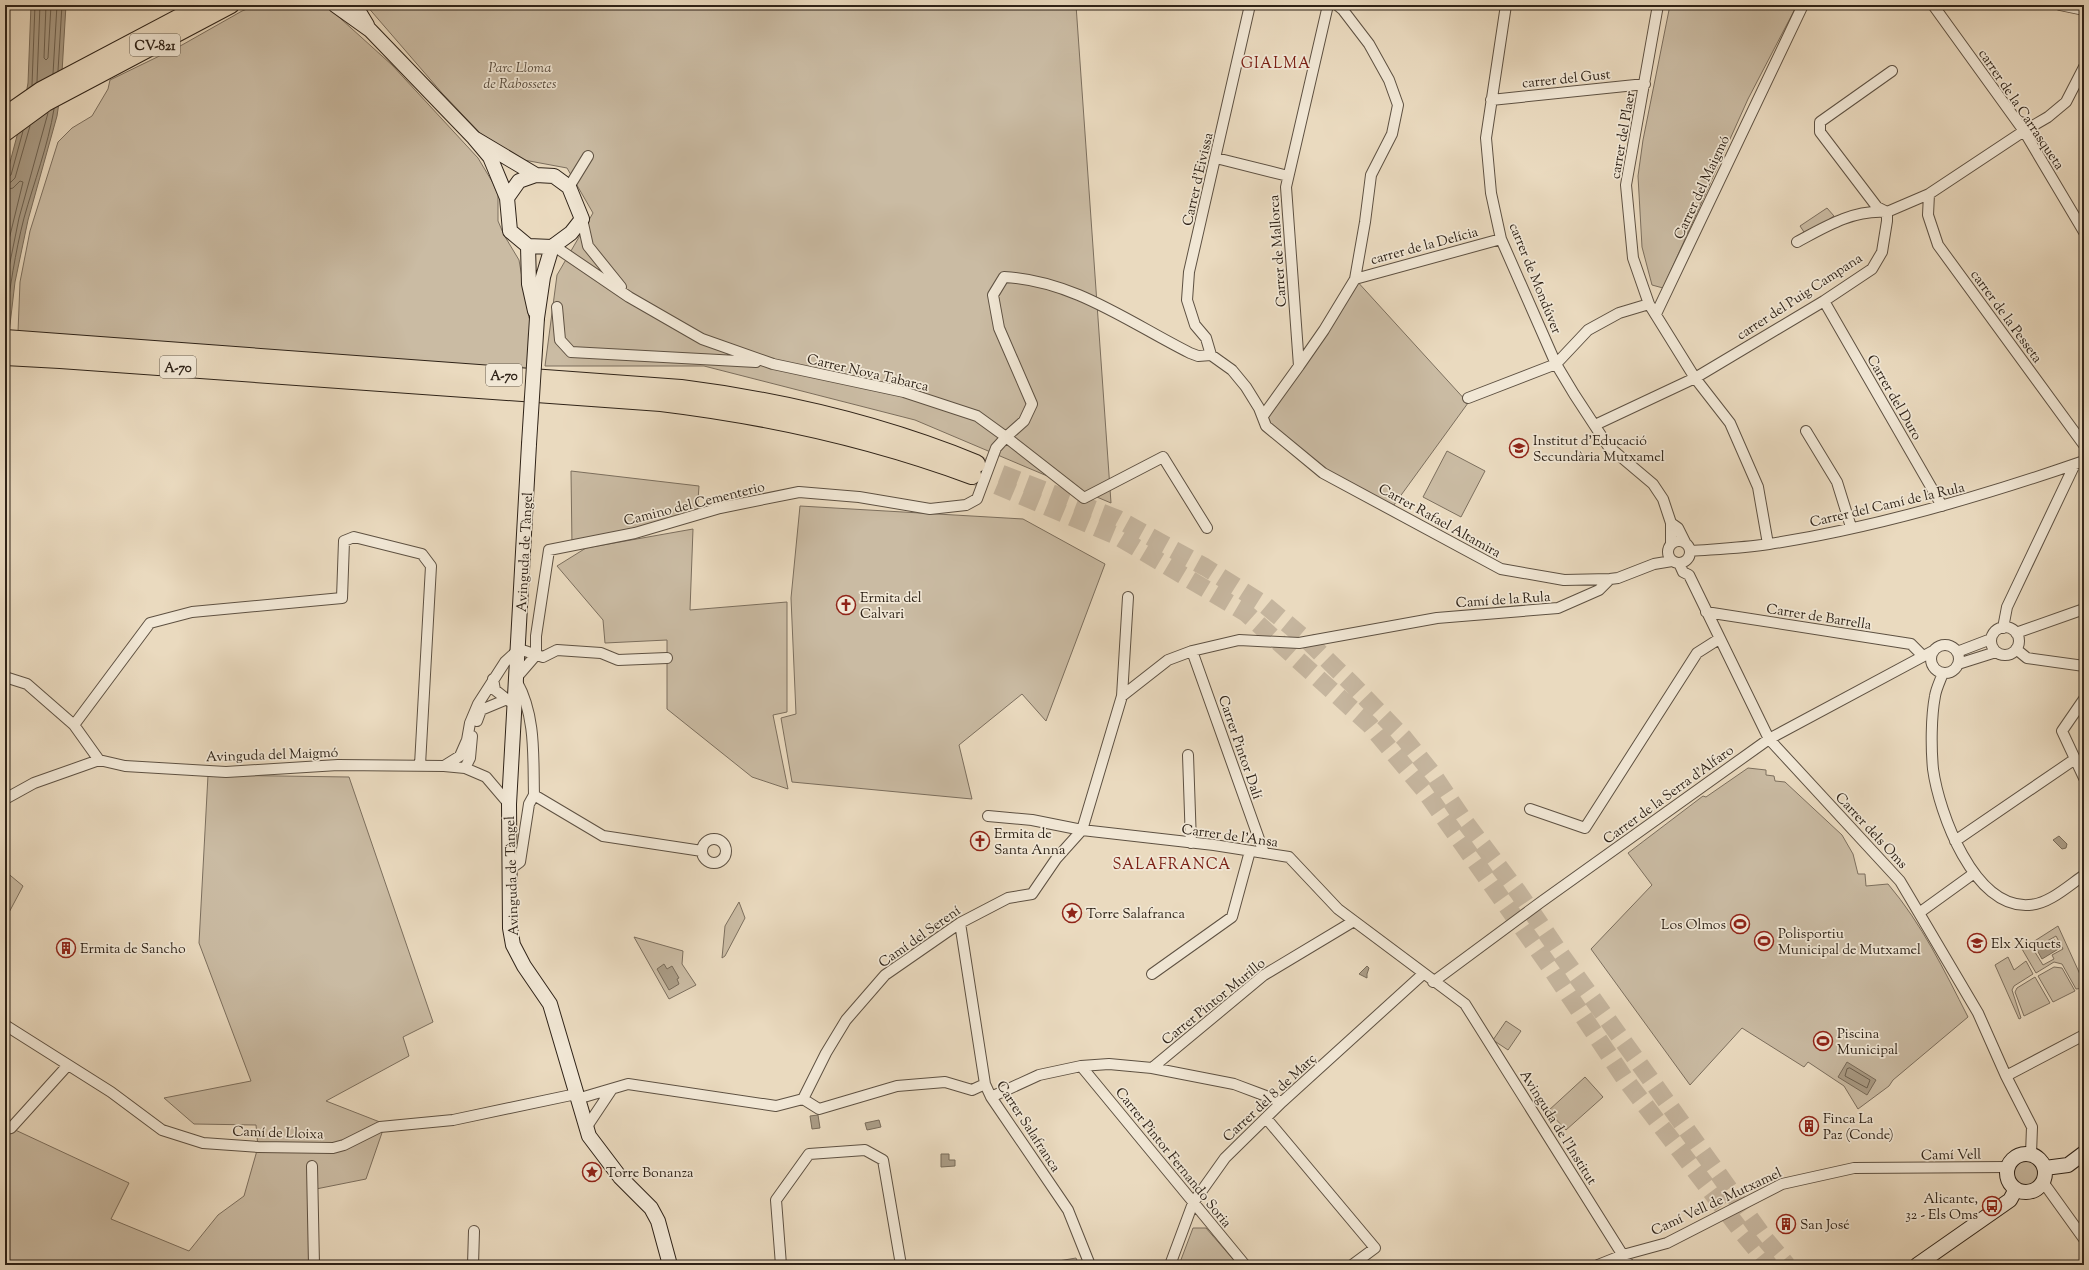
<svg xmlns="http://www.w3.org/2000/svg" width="2089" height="1270" font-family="'Sorts Mill Goudy',serif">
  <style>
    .green { fill: #cabba3; stroke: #7c6f5e; fill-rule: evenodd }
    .water { fill: #aa9c86; stroke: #796c5a }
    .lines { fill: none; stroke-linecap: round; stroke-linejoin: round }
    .shore { stroke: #6c604f; stroke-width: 1 }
    .highway-tunnel { stroke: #c5b59e; stroke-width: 18; stroke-dasharray: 18 9; stroke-linecap: butt }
    .street-casing { stroke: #5e5142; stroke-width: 12 }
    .secondary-casing { stroke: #2f2318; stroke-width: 16 }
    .primary-casing { stroke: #2f2318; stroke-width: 18 }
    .highway-casing { stroke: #2f2318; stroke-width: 20 }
    .street { stroke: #f1e7d5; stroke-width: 10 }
    .secondary { stroke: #f1e7d5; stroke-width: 14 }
    .primary { stroke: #eadabf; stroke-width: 16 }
    .highway { stroke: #eadabf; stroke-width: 18 }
    .secondary-bridge-casing { stroke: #2f2318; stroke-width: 16; stroke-linecap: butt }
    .secondary-bridge { stroke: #f1e7d5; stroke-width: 14 }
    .labels { text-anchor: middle; stroke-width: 3.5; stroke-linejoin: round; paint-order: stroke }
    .shield { fill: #f1e7d5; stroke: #695e51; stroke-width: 1 }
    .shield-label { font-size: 13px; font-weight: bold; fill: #2f2318 }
    .park-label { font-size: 14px; font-style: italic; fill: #56493b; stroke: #f1e7d5 }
    .street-label { font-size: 14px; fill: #2f2318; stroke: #f1e7d5 }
    .poi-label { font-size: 14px; fill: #2f2318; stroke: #f1e7d5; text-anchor: start }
    .neighbourhood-label { font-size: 15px; letter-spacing: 1px; fill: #7a1f14; stroke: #f1e7d5 }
  </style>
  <rect width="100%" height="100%" fill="#eadabf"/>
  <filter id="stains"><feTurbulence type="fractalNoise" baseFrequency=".005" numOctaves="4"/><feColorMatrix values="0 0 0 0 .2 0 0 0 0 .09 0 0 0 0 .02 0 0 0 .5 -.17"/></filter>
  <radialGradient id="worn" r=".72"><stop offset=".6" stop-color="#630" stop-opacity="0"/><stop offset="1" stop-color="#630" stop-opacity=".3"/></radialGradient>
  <path class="green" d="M257 5H317L330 9 392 65 478 158 493 183 498 195V221L504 235 519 260 529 318 534 325 529 371 18 332 20 282 30 231 58 142 72 128 92 116 108 89 110 80 182 45 242 11Z
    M366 5H1076L1111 503 915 420 704 366H545L557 275 593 213 567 168 524 160 481 134 442 93Z
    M1670 5H1797L1748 99 1663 288 1652 285 1642 247 1638 176 1643 140Z
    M1827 208 1834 216 1806 235 1800 226Z
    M1355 279 1468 403 1391 509 1323 473 1266 426 1263 416Z
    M1447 451 1485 471 1461 517 1423 497Z
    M571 471 699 486 697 515 572 546Z
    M800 506 1023 519 1105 564 1046 721 1022 694 959 745 972 799 792 782 781 718 796 714 791 598Z
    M693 529 690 610 787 602V712L773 715 788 789 752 777 667 709V640L605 643 603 620 557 566 586 548Z
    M1748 768 1766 770V775L1774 776 1775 781 1785 782 1842 835 1853 854 1858 874H1865L1866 886 1888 884C1922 924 1944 970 1968 1017L1893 1080 1889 1086 1858 1109 1844 1086 1808 1062 1804 1067 1742 1028 1690 1085 1591 949 1652 885 1628 853 1703 796 1706 797Z
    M208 775 349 777 433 1022 403 1037 409 1056 326 1101 385 1124 366 1179 316 1189 315 1265H5V1129L11 1128 129 1183 111 1219 189 1251 218 1215 244 1196 258 1147 256 1125 194 1124 164 1098 251 1081 199 943Z
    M5 871 23 886 5 920Z
    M739 902 745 918 725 956 722 958 725 926Z
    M2058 926 2084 983V988L2076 989 2062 964 2054 962 2036 973 2022 949ZM2056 936 2063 949 2052 955 2054 959 2043 965 2033 949Z
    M634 937 683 951 682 964 696 985 669 999Z
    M2008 957 2014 970 2026 961 2033 974 2014 986 2012 990 2021 1018 2019 1019 1995 965Z
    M2054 967 2062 968 2075 991 2053 1002 2038 976Z
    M2035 977 2050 1003 2024 1016 2015 992 2017 988Z
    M1506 1021 1521 1031 1508 1050 1493 1040Z
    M1585 1077 1603 1097 1566 1130 1548 1111Z
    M2012 1173a15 15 0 1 1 30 0a15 15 0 1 1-30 0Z
    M1193 1228H1206L1238 1265H1179Z
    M1076 1258 1079 1265H1035Z"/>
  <path class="water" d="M31 5H66L61 89 57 116 28 220 15 282 5 367V181L22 117 28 83Z
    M2059 836 2067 844 2066 848 2062 849 2053 840Z
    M2054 939 2060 948 2042 959 2037 950Z
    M664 964 667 969 672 966 679 978 677 979 679 984 669 990 657 969Z
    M1367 966 1369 968 1367 974V978L1359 974Z
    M1847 1062 1876 1080 1867 1095 1838 1077Z
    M818 1115 820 1128 812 1129 810 1116Z
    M879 1120 881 1127 867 1130 865 1123Z
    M941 1154H949V1160H955V1166L941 1167Z"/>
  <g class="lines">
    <path class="shore" d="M46 5 44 58 46 60 48 58 51 5
      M58 71 62 5
      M53 74 57 5
      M37 82 40 5
      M32 85 35 5
      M5 178 11 175 23 131
      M5 184 11 182 15 178 30 126
      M5 190 13 188 20 181 23 182 5 256
      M5 287 19 218 48 113
      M5 324C10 288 15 253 24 218 34 182 48 146 54 109
      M1850 1068 1870 1080 1867 1088 1845 1076 1847 1069Z"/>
    <path class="highway-tunnel" d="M976 464 1118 519 1205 567 1265 605 1309 642 1353 685 1404 738 1432 773 1465 822 1518 892 1562 956 1765 1239 1787 1265
      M972 475 1117 536 1246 613 1370 725 1425 791 1550 967 1625 1079 1742 1232 1769 1265"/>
    <g class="street-casing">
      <path id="street" d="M1506 5 1486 138 1491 193 1501 239 1556 364 1574 394 1608 446 1653 484 1663 499 1671 523V544
        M1658 5 1626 185 1633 258 1649 304 1695 378 1730 423 1758 487 1768 544
        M1933 5 2024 131 2084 232
        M2060 5 2084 10
        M1491 100 1645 84
        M1216 158 1288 176
        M569 187 588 156
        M1929 194 1928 215 1938 245 2084 445
        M1887 212 1877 207 1820 132V122L1892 71
        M582 219 588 246 621 287
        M1797 242C1825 227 1852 210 1885 212
        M554 246 629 297 702 339 773 364 904 392 977 416 1006 437 1024 421 1032 404 999 328 993 295 1004 277C1073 280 1130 323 1190 353L1198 356 1211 355 1232 370 1246 387 1259 408 1266 426 1323 473 1501 569 1564 580 1610 579 1618 578 1654 564 1672 561
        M1355 279 1501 239
        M1824 301 1942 506
        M557 307 560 340 571 352 756 362
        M1656 314 1803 5
        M1211 355 1206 338 1195 325 1187 300 1189 272 1250 5
        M1299 366 1324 330 1355 279 1365 222 1371 175 1392 134 1398 105 1389 80 1369 44 1343 10 1337 5
        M1468 398 1556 364 1588 330 1619 313 1649 304
        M1263 416 1299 366 1286 187 1328 5
        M1595 425 1695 378 1824 301 1872 269 1882 252 1887 221V212L1929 194 2024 131 2048 117 2066 102 2084 67
        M1806 431 1837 482 1851 527
        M1671 523 1678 528 1685 542
        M1668 552a11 11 0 1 1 22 0a11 11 0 1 1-22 0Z
        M1691 551C1717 549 1743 548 1769 544 1875 528 1983 496 2084 461
        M1679 563 1683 572 1689 575 1769 739 1900 881 1919 913 1978 1013 2006 1076 2032 1127 2031 1154
        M1706 612 1911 644 1923 656
        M1991 641a14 14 0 1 1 28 0a14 14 0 1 1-28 0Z
        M2003 628 2007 607 2075 464
        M2016 633 2084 609
        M1931 659a14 14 0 1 1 28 0a14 14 0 1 1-28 0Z
        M2016 649 2027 658 2084 666
        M1192 651 1264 853
        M1957 652 1991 639
        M536 655V636L549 550 635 533 720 508 799 492 859 497 930 509 966 505 977 499 996 448 1006 437 1084 498 1163 457 1207 528
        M1958 664 1996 652
        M1943 673C1940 681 1936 689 1935 696 1931 717 1931 748 1933 769 1939 813 1974 909 2029 905 2049 904 2068 886 2084 875
        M5 677 27 684 74 725 99 760
        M517 677 536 655
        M493 679 495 690 509 701
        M1122 696 1168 660 1192 651 1239 640 1299 643 1437 618 1558 608 1599 590 1610 579
        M2084 699 2062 731 2084 778
        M477 721 481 710 505 700
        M74 725 150 623 192 612 342 598 344 541 354 537 422 554 431 566 420 765
        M1188 755 1191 843
        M444 766 460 756 467 740 470 723 478 704 505 662 519 649 543 657 557 650 601 653 618 660 667 658
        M465 768 470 758 472 736
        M534 795 603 836 702 851
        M5 799 34 783 99 760 125 766 226 772 338 765 444 766 465 768 486 777 509 804
        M1530 809 1585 828 1697 653 1719 639
        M988 816 1032 820 1082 830 1214 845 1289 857 1338 909 1465 1004 1629 1265
        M702 851a12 12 0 1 1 24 0a12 12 0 1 1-24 0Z
        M1955 841 2075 759
        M509 870 520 862 529 804 534 795C533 757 536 716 517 682
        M1919 913 1973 874
        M960 923 985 1084 991 1097 1068 1210 1090 1265
        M1152 974 1232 917 1250 851
        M1433 982 1541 902 1769 739 1933 651
        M5 1025 111 1092 162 1130 203 1143 258 1147 333 1148 344 1145 380 1127 453 1120 576 1094
        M1081 1066 1245 1265
        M1152 1068 1264 975 1354 921
        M2006 1076 2084 1035
        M991 1097 1039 1075 1081 1066 1109 1064 1152 1068 1234 1084 1282 1102
        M577 1099 628 1084 776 1106 803 1099 826 1053 846 1020 885 975 960 923 1008 898 1032 894 1056 859 1082 830 1122 696 1128 597
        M803 1099 819 1109 897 1086 945 1082 972 1090 985 1084
        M1266 1118 1375 1248 1352 1265
        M586 1128 612 1089
        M5 1129 11 1128 68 1065
        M312 1166 314 1265
        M2043 1182 2084 1239
        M473 1265 474 1231
        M781 1265 776 1200 809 1154 865 1150 883 1160 901 1265
        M1170 1265 1193 1203 1225 1158 1282 1102 1423 974
        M1598 1265 1623 1255 1667 1243 1782 1184 1854 1168 2008 1167"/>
    </g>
    <g class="secondary-casing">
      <path id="secondary" d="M335 5 370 30 474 138 490 157 507 198 510 231 528 246 552 247 571 233 582 219 569 187 554 176 536 175 474 138
        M355 5 367 25
        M507 198 519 181 536 175
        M528 246 529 284 535 311
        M537 318 543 277 552 247
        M529 444 509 804 510 928 513 945 524 966 550 1004 589 1136 620 1177 651 1208 658 1221 670 1265
        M2007 1173a19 19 0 1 1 38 0a19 19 0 1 1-38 0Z
        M2045 1168 2068 1165 2084 1153
        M1917 1265 2010 1200 2016 1189"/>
    </g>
    <g class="primary-casing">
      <path id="primary" d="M5 115 41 90 202 5
        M5 133 46 103 231 5"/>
    </g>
    <g class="highway-casing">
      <path id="highway" d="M5 339 681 389C783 402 881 425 976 464
        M5 356 60 359 661 402C768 415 872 438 972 475"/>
    </g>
    <use href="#street" class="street"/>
    <use href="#secondary" class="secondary"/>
    <use href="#primary" class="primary"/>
    <use href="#highway" class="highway"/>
    <g class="secondary-bridge-casing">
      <path id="secondary-bridge" d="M529 444 537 318"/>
    </g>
    <use href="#secondary-bridge" class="secondary-bridge"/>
  </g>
  <defs>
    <g id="school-ring" transform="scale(1)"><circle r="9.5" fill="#f1e7d5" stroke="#8f2418" stroke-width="1.5"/><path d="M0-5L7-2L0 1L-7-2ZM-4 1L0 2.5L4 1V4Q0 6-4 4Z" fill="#8f2418"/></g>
    <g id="church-ring" transform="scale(1)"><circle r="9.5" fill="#f1e7d5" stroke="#8f2418" stroke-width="1.5"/><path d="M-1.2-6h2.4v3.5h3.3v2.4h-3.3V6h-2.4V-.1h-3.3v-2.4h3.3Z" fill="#8f2418"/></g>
    <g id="sight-ring" transform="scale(1)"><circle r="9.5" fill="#f1e7d5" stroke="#8f2418" stroke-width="1.5"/><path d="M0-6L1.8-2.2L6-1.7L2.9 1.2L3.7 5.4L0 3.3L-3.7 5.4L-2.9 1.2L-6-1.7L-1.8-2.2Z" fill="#8f2418"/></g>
    <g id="stadium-ring" transform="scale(1)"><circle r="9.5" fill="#f1e7d5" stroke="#8f2418" stroke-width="1.5"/><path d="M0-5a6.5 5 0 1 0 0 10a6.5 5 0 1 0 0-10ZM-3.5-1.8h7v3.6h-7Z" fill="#8f2418"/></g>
    <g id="building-ring" transform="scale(1)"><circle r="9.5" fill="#f1e7d5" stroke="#8f2418" stroke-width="1.5"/><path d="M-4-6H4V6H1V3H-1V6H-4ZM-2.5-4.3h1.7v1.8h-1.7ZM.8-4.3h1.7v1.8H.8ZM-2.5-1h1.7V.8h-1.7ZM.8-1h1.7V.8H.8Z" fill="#8f2418"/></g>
    <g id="bus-ring" transform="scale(1)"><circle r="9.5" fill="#f1e7d5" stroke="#8f2418" stroke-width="1.5"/><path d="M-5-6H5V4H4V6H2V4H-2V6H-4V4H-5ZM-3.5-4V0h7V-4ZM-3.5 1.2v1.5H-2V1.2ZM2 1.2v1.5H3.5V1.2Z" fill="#8f2418"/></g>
  </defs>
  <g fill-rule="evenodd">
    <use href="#school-ring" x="1519" y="448"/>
    <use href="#church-ring" x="846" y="605"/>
    <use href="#church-ring" x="980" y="841"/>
    <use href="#sight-ring" x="1072" y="913"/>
    <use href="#stadium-ring" x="1740" y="924"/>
    <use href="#stadium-ring" x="1764" y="941"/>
    <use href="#school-ring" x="1977" y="943"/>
    <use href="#building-ring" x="66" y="948"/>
    <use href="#stadium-ring" x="1823" y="1041"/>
    <use href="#building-ring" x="1809" y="1126"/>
    <use href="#sight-ring" x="592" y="1172"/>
    <use href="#bus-ring" x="1992" y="1206"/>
    <use href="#building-ring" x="1786" y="1224"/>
  </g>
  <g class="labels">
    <g class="shield">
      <rect x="130" y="34" width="50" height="22" rx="3"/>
      <rect x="160" y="356" width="36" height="22" rx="3"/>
      <rect x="486" y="364" width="36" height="22" rx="3"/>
    </g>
    <g class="shield-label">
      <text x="155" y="50">CV-821</text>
      <text x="178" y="372">A-70</text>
      <text x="504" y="380">A-70</text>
    </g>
    <g class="park-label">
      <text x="520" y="72">Parc Lloma<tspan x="520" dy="16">de Rabossetes</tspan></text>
    </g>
    <g class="street-label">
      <text transform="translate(1566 78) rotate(-6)" y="5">carrer del Gust</text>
      <text transform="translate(2022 109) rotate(56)" y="5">carrer de la Carrasqueta</text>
      <text transform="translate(1622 135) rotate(-80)" y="5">carrer del Plaer</text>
      <text transform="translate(1197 179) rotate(-77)" y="5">Carrer d'Eivissa</text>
      <text transform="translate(1701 187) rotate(-65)" y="5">Carrer del Maigmó</text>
      <text transform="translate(1424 245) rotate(-15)" y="5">carrer de la Delícia</text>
      <text transform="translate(1277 251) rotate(-94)" y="5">Carrer de Mallorca</text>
      <text transform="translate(1536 278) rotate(68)" y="5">carrer de Mondúver</text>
      <text transform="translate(1799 296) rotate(-33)" y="5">carrer del Puig Campana</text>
      <text transform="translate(2007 316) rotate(54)" y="5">carrer de la Pesseta</text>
      <text transform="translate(868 372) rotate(13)" y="5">Carrer Nova Tabarca</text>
      <text transform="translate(1895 397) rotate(60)" y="5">Carrer del Duro</text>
      <text transform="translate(694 503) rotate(-14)" y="5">Camino del Cementerio</text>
      <text transform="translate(1887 504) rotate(-13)" y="5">Carrer del Camí de la Rula</text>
      <text transform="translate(1440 520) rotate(29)" y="5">Carrer Rafael Altamira</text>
      <text transform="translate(524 552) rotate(-87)" y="5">Avinguda de Tàngel</text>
      <text transform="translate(1503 599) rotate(-4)" y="5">Camí de la Rula</text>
      <text transform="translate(1819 616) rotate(9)" y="5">Carrer de Barrella</text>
      <text transform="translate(1241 747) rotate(71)" y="5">Carrer Pintor Dalí</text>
      <text transform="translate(272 754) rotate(-2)" y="5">Avinguda del Maigmó</text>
      <text transform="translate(1668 794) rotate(-36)" y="5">Carrer de la Serra d'Alfaro</text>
      <text transform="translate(1872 830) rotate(47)" y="5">Carrer dels Oms</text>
      <text transform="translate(1230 835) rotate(8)" y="5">Carrer de l'Ansa</text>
      <text transform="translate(511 876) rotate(-92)" y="5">Avinguda de Tàngel</text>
      <text transform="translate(919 936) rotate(-35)" y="5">Camí del Serení</text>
      <text transform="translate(1213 1001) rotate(-39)" y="5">Carrer Pintor Murillo</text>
      <text transform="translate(1269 1097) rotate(-43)" y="5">Carrer del 8 de Març</text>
      <text transform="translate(1029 1126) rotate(57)" y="5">Carrer Salafranca</text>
      <text transform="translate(1559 1127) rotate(58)" y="5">Avinguda de l'Institut</text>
      <text transform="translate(278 1132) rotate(2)" y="5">Camí de Lloixa</text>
      <text transform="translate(1951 1154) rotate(-1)" y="5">Camí Vell</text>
      <text transform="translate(1174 1157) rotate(51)" y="5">Carrer Pintor Fernando Soria</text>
      <text transform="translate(1716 1201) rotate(-25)" y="5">Camí Vell de Mutxamel</text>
    </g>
    <g class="poi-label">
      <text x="1533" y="445">Institut d'Educació<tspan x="1533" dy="16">Secundària Mutxamel</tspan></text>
      <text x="860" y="602">Ermita del<tspan x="860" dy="16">Calvari</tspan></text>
      <text x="994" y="838">Ermita de<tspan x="994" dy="16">Santa Anna</tspan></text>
      <text x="1086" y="918">Torre Salafranca</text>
      <text x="1726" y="929" text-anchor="end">Los Olmos</text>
      <text x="1778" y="938">Polisportiu<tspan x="1778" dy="16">Municipal de Mutxamel</tspan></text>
      <text x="1991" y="948">Elx Xiquets</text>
      <text x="80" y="953">Ermita de Sancho</text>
      <text x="1837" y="1038">Piscina<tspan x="1837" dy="16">Municipal</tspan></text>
      <text x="1823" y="1123">Finca La<tspan x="1823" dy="16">Paz (Conde)</tspan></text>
      <text x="606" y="1177">Torre Bonanza</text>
      <text x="1978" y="1203" text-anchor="end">Alicante,<tspan x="1978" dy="16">32 - Els Oms</tspan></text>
      <text x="1800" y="1229">San José</text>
    </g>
    <g class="neighbourhood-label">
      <text x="1276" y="68">GIALMA</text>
      <text x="1172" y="869">SALAFRANCA</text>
    </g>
  </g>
  <rect width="2089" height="1270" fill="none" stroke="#eadabf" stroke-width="20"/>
  <rect x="6" y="6" width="2077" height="1258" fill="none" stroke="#2f2318" stroke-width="2"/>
  <rect x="10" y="10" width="2069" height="1250" fill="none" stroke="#2f2318"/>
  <rect width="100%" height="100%" filter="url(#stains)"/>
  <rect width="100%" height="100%" fill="url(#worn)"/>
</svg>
